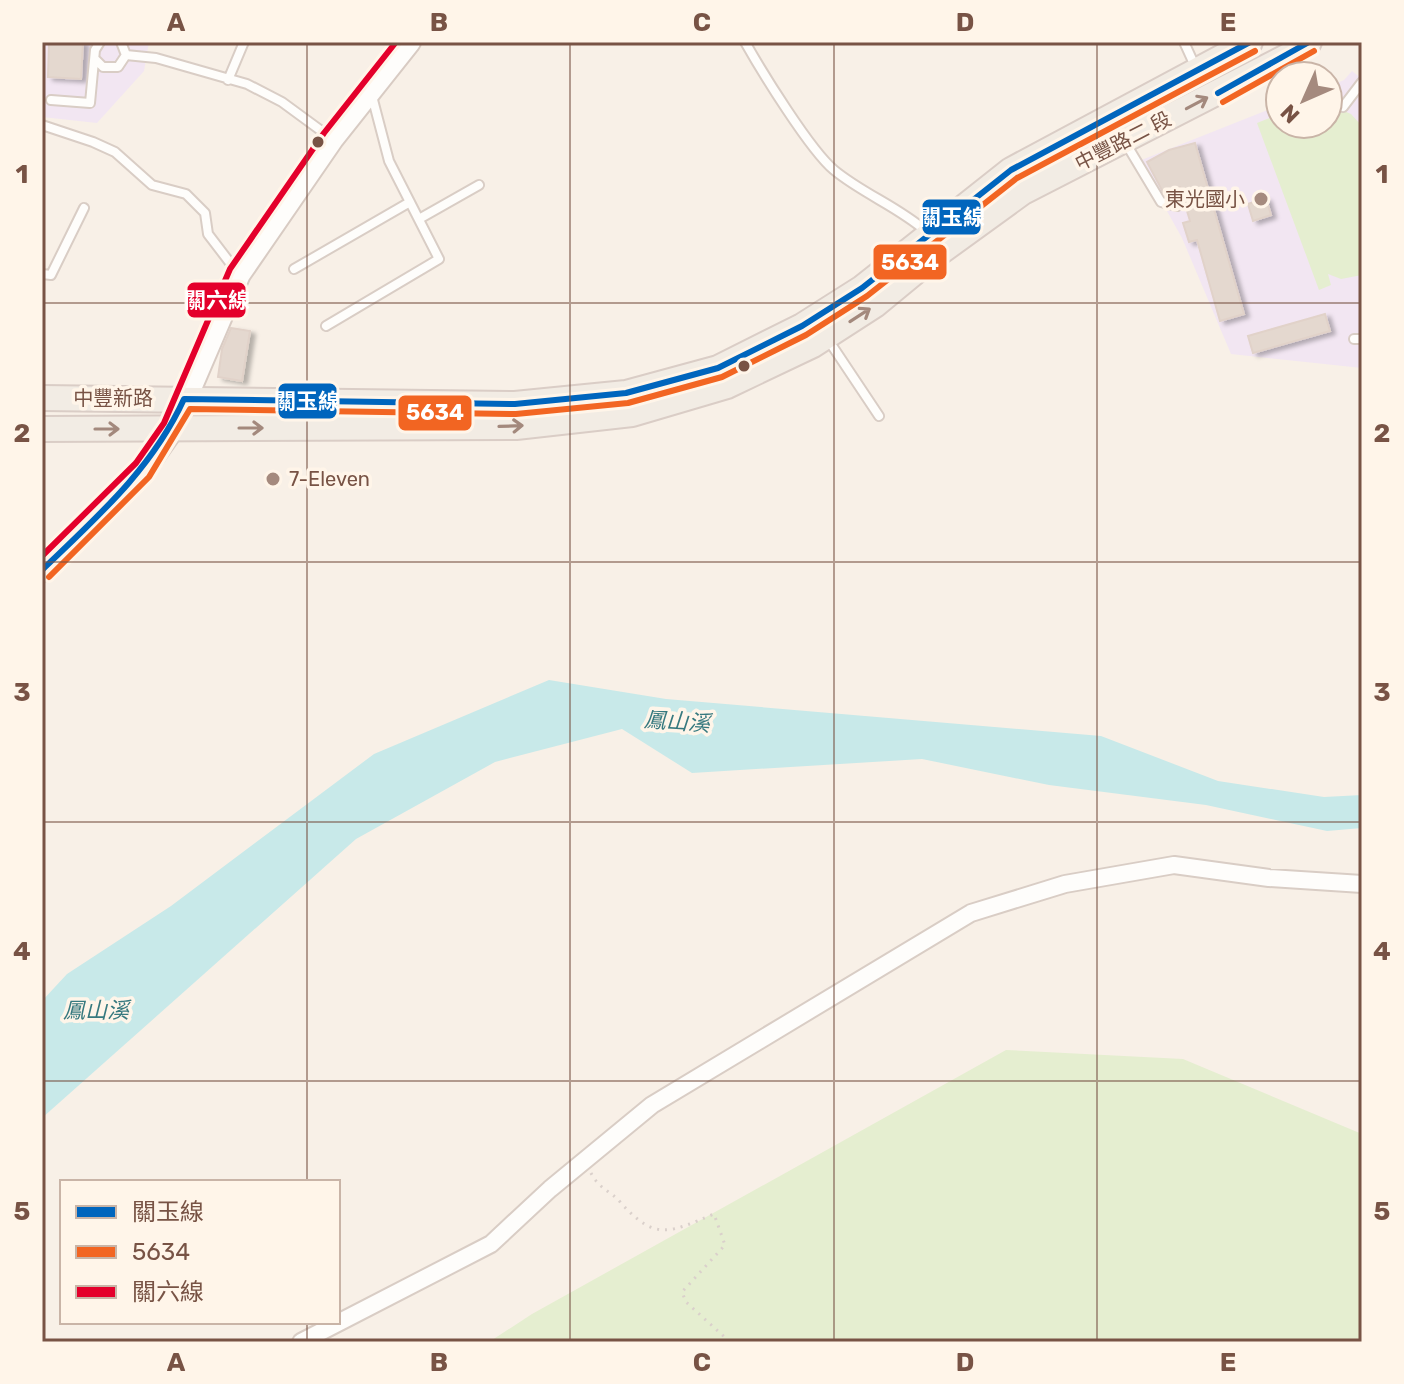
<svg xmlns="http://www.w3.org/2000/svg" width="1404" height="1384" font-family="Rubik,'Noto Sans TC',sans-serif">
  <style>
    .education { fill: #f2e6f2 }
    .green { fill: #e5eed0 }
    .water { fill: #c8e9e9 }
    .building { fill: #e4d8cf; stroke: #e1d2c9; stroke-width: 2; filter: url(#shadow) }
    .lines { fill: none; stroke-linecap: round; stroke-linejoin: round }
    .service-casing { stroke: #d9cdc5; stroke-width: 12 }
    .minor-casing { stroke: #d9cdc5; stroke-width: 20 }
    .secondary-casing { stroke: #d8cbc3; stroke-width: 26 }
    .primary-casing { stroke: #dacdc6; stroke-width: 28 }
    .path { stroke: #dad0cb; stroke-width: 3; stroke-dasharray: 2 6; stroke-linecap: butt }
    .service { stroke: #fefdfb; stroke-width: 8 }
    .minor { stroke: #fefdfb; stroke-width: 16 }
    .secondary { stroke: #fefdfb; stroke-width: 22 }
    .primary { stroke: #f2ece4; stroke-width: 24 }
    .bus-1-casing { stroke: #fff5e9; stroke-width: 12 }
    .bus-2-casing { stroke: #fff5e9; stroke-width: 12 }
    .bus-3-casing { stroke: #fff5e9; stroke-width: 12 }
    .bus-1 { stroke: #0065bd; stroke-width: 6 }
    .bus-2 { stroke: #f26522; stroke-width: 6 }
    .bus-3 { stroke: #e4002b; stroke-width: 6 }
    .oneway { stroke: #a3897d }
    .grid { fill: none; stroke: #785345; stroke-width: 2; stroke-opacity: 0.55 }
    .bus-dot { fill: #785345; stroke: #fff5e9; stroke-width: 3 }
    .poi-dot { fill: #a58a7e; stroke: #fff5e9; stroke-width: 3 }
    .labels { text-anchor: middle; stroke-width: 7; stroke-linejoin: round; paint-order: stroke }
    .street-label { font-size: 20px; fill: #785345; stroke: #fff5e9 }
    .poi-label { font-size: 20px; fill: #785345; stroke: #fff5e9; text-anchor: end }
    .water-label { font-size: 22px; font-style: italic; fill: #37797f; stroke: #fff5e9 }
    .line-badge { stroke: #fff5e9; stroke-width: 3 }
    .badge-label { font-size: 22px; text-anchor: middle; font-weight: bold; fill: #fff }
    .neatline { fill: none; stroke: #785345; stroke-width: 3 }
    .grid-label { font-size: 26px; text-anchor: middle; font-weight: bold; fill: #785345 }
  </style>
  <defs>
    <filter id="shadow"><feDropShadow dx="5" dy="3" stdDeviation="2" flood-color="#0004"/></filter>
  </defs>
  <rect width="100%" height="100%" fill="#f8f0e7"/>
  <path class="education" d="M42 42H149L144 71 97 123 42 117Z
    M1352 71 1362 79V368L1231 354 1182 238 1139 161 1280 105V124H1328V87L1344 80Z"/>
  <path class="green" d="M1328 104 1351 114 1362 126V275L1341 279 1328 274 1331 285 1319 290 1257 123 1272 117 1277 126 1328 124Z
    M1006 1050 1183 1059 1362 1134V1342H489L532 1314Z"/>
  <path class="water" d="M549 680 666 699 1101 736 1218 781 1324 797 1362 795V828L1327 831 1206 805 1049 785 922 759 692 773 622 729 495 762 356 839 42 1118V1001L67 974 171 906 374 754Z"/>
  <path class="building" d="M49 42H83L81 79 48 77Z
    M1195 143 1244 314 1220 321 1197 240 1189 242 1183 223 1190 221 1180 187 1164 194 1147 162 1169 150Z
    M1266 198 1271 215 1253 221 1248 204Z
    M1325 314 1330 331 1253 353 1248 336Z
    M231 328 250 331 242 381 218 377 222 349Z"/>
  <g class="lines">
    <g class="service-casing">
      <path id="service" d="M745 42C762 72 810 150 834 170 863 194 899 207 927 232
        M1184 42 1195 66
        M126 55 156 58 247 84 282 102 331 138
        M96 60 103 67H118L126 55 121 42
        M228 80 244 42
        M51 100 90 103 95 50 100 42
        M1343 107 1362 82
        M42 125 93 142 115 152 152 185 186 194 205 213 208 234 237 272
        M1125 142 1161 202 1177 206
        M419 219 479 185
        M294 269 410 202
        M42 274 51 275 84 208
        M326 326 439 259 389 161 372 96
        M827 338 879 416
        M1354 339H1362"/>
    </g>
    <g class="minor-casing">
      <path id="minor" d="M301 1342 491 1244 550 1189 652 1105 971 913 1065 884 1174 865 1269 878 1362 884"/>
    </g>
    <g class="secondary-casing">
      <path id="secondary" d="M42 570 144 469 173 428 239 274 332 139 409 42"/>
    </g>
    <g class="primary-casing">
      <path id="primary" d="M42 398 515 404 626 393 718 368 802 326 862 288 1011 170 1250 42
        M42 429 516 427 632 414 727 386 813 345 875 305 932 258 1023 192 1288 56 1309 42"/>
    </g>
    <path class="path" d="M1350 42 1351 43
      M591 1173C599 1189 611 1191 621 1203 656 1242 670 1232 714 1214L725 1245 682 1292 686 1302 730 1342"/>
    <use href="#service" class="service"/>
    <use href="#minor" class="minor"/>
    <use href="#secondary" class="secondary"/>
    <use href="#primary" class="primary"/>
    <g class="bus-1-casing">
      <path id="bus-1" d="M1218 93 1309 42
        M42 570C97 517 152 469 184 399L515 404 626 393 718 368 802 326 862 288 1011 170 1250 42"/>
    </g>
    <g class="bus-2-casing">
      <path id="bus-2" d="M1223 102 1314 51
        M49 577 149 477 190 409 516 414 628 403 722 377 806 335 867 296 1017 178 1255 51"/>
    </g>
    <g class="bus-3-casing">
      <path id="bus-3" d="M42 556 136 463 164 423 230 269 324 133 396 42"/>
    </g>
    <use href="#bus-1" class="bus-1"/>
    <use href="#bus-2" class="bus-2"/>
    <use href="#bus-3" class="bus-3"/>
  </g>
  <defs><path id="oneway-shaft" d="M-6 0H5M1.5-3L5.5 0L1.5 3" fill="none" stroke-width="1.6" stroke-linecap="round" stroke-linejoin="round" transform="scale(2)"/></defs>
  <g class="oneway">
    <use href="#oneway-shaft" transform="translate(1197 103) rotate(-28)"/>
    <use href="#oneway-shaft" transform="translate(860 315) rotate(-33)"/>
    <use href="#oneway-shaft" transform="translate(511 426) rotate(-2)"/>
    <use href="#oneway-shaft" transform="translate(251 428)"/>
    <use href="#oneway-shaft" transform="translate(107 429)"/>
  </g>
  <path class="grid" d="M307 42V1182M570 42V1342M834 42V1342M1097 42V1342M42 303H1362M42 562H1362M42 822H1362M42 1081H1362M307 1322V1342"/>
  <g class="bus-dot">
    <circle cx="318" cy="142" r="7"/>
    <circle cx="744" cy="366" r="7"/>
  </g>
  <g class="poi-dot">
    <circle cx="1261" cy="199" r="8"/>
    <circle cx="273" cy="479" r="8"/>
  </g>
  <g class="labels">
    <g class="street-label">
      <text transform="translate(1123 141) rotate(-27)" y="7">中豐路二 段</text>
      <text x="113" y="405">中豐新路</text>
    </g>
    <g class="poi-label">
      <text x="1245" y="206">東光國小</text>
      <text x="289" y="486" text-anchor="start">7-Eleven</text>
    </g>
    <g class="water-label">
      <text transform="translate(677 721) rotate(4)" y="8">鳳山溪</text>
      <text x="96" y="1018">鳳山溪</text>
    </g>
  </g>
  <g class="line-badge">
    <rect x="921" y="198" width="61" height="38" rx="8" fill="#0065bd"/>
    <rect x="872" y="243" width="76" height="38" rx="8" fill="#f26522"/>
    <rect x="186" y="281" width="61" height="38" rx="8" fill="#e4002b"/>
    <rect x="277" y="382" width="61" height="38" rx="8" fill="#0065bd"/>
    <rect x="397" y="394" width="76" height="38" rx="8" fill="#f26522"/>
  </g>
  <g class="badge-label">
    <text x="952" y="225">關玉線</text>
    <text x="910" y="270">5634</text>
    <text x="217" y="308">關六線</text>
    <text x="307" y="409">關玉線</text>
    <text x="435" y="420">5634</text>
  </g>
  <rect width="1404" height="1384" fill="none" stroke="#fff5e9" stroke-width="88"/>
  <rect x="60" y="1180" width="280" height="144" fill="#fff5e9" stroke="#c9b4a7" stroke-width="2"/>
  <rect x="76" y="1206" width="40" height="12" fill="#0065bd" stroke="#c9b4a7" stroke-width="2"/>
  <text x="132" y="1220" font-size="24" fill="#785345">關玉線</text>
  <rect x="76" y="1246" width="40" height="12" fill="#f26522" stroke="#c9b4a7" stroke-width="2"/>
  <text x="132" y="1260" font-size="24" fill="#785345">5634</text>
  <rect x="76" y="1286" width="40" height="12" fill="#e4002b" stroke="#c9b4a7" stroke-width="2"/>
  <text x="132" y="1300" font-size="24" fill="#785345">關六線</text>
  <g transform="translate(1304 100) rotate(225)"><circle r="38" fill="#fff5e9" stroke="#c9b4a7" stroke-width="2"/>
  <path d="M0-6L14 30L0 20L-14 30Z" fill="#a58a7e"/>
  <text y="-12" font-size="22" font-weight="bold" text-anchor="middle" fill="#785345">N</text>
  </g>
  <rect x="44" y="44" width="1316" height="1296" class="neatline"/>
  <g class="grid-label">
    <text x="176" y="31">A</text>
    <text x="439" y="31">B</text>
    <text x="702" y="31">C</text>
    <text x="965" y="31">D</text>
    <text x="1228" y="31">E</text>
    <text x="22" y="183">1</text>
    <text x="1382" y="183">1</text>
    <text x="22" y="442">2</text>
    <text x="1382" y="442">2</text>
    <text x="22" y="701">3</text>
    <text x="1382" y="701">3</text>
    <text x="22" y="960">4</text>
    <text x="1382" y="960">4</text>
    <text x="22" y="1220">5</text>
    <text x="1382" y="1220">5</text>
    <text x="176" y="1371">A</text>
    <text x="439" y="1371">B</text>
    <text x="702" y="1371">C</text>
    <text x="965" y="1371">D</text>
    <text x="1228" y="1371">E</text>
  </g>
</svg>
